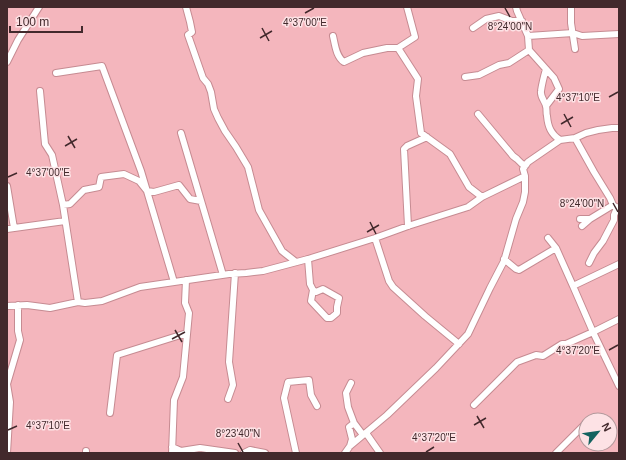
<svg xmlns="http://www.w3.org/2000/svg" width="626" height="460" font-family="Arial,sans-serif">
  <style>
    .lines { fill: none; stroke-linecap: round; stroke-linejoin: round }
    .minor-casing { stroke: #c68b92; stroke-width: 8 }
    .minor { stroke: #fff; stroke-width: 6 }
    .ticks { fill: none; stroke: #42292c; stroke-width: 1.5 }
    .ticks-label { font-size: 10px; text-anchor: middle; fill: #42292c; stroke: #fde2e5; stroke-width: 3; stroke-linejoin: round; paint-order: stroke }
  </style>
  <rect width="100%" height="100%" fill="#f4b6bd"/>
  <g class="lines">
    <g class="minor-casing">
      <path id="minor" d="M186 7 190 22 192 32 188 35 203 78 208 84 211 92 214 109 218 118 225 131 236 147 248 167 259 210 282 251 296 262
        M407 7 415 37 398 48 418 79 416 96 421 133 450 154 469 187 482 197
        M516 7 517 11 528 36 529 50 554 78 559 89 546 106
        M571 7V23L575 49
        M473 28 486 19 499 16 512 21H522
        M333 36C335 44 336 57 344 62L363 53 387 48H398
        M528 36 573 33 582 36 619 34
        M7 62 18 40 39 7
        M546 69C544 76 542 84 541 91 540 97 545 101 546 106 547 109 546 113 547 116 548 127 551 134 560 140
        M56 73 102 66 141 171 174 282
        M465 77 479 75 499 65 509 63 529 50
        M40 91 45 144 52 155 63 205 78 302
        M478 114 513 156 517 159 522 164 526 165
        M181 133 223 275
        M575 138 594 172 610 198 613 205 617 208 619 207
        M7 186 14 228
        M63 205 70 204 84 190 99 187 101 177 124 174 139 181 147 191 154 192 179 185 190 199 201 201
        M580 219H590L613 205
        M408 226 404 149 407 146 427 137
        M582 226 590 219
        M7 229 65 221
        M375 238 389 281 393 287 425 316 459 344
        M548 238 556 248 573 286
        M308 259 310 284 313 290 316 292 323 289 339 298 337 307V313L331 318H327L311 301 313 290
        M504 259 516 269 519 270 556 248
        M589 263 594 253 603 241 614 220V215L617 208
        M619 264 573 286 593 332 619 319
        M7 306 27 305 50 308 78 302 85 303 102 301 140 287 229 274 246 273 263 271 308 259 375 238 408 226 468 207 482 197 525 176 523 169 528 162 560 140 575 138 586 133 598 130 612 128H619
        M351 383 346 393 348 407 354 423
        M228 399 233 385 229 362 235 273
        M474 405 517 362 536 355 543 356 562 344H566L593 332 619 386
        M110 413 117 355 187 333
        M366 433 380 453
        M350 446 352 439 349 427 354 423 363 435
        M172 447 181 451 200 448 235 453
        M7 453 10 402 7 384 20 340 18 331V305
        M86 453V451
        M172 453 174 400 183 377 189 313 185 303 186 280
        M244 453 250 450 265 453
        M296 453 284 398 288 382 309 380 311 395 317 406
        M345 453 350 446 387 415 436 368 468 334 490 288 504 261 516 219 523 202 525 192V176
        M556 453 586 423"/>
    </g>
    <use href="#minor" class="minor"/>
  </g>
  <path class="ticks" d="M505 8 510 17M305 13 314 8M262 28 269 41M260 38 272 31M609 97 618 92M564 114 571 127M561 124 573 117M68 136 75 148M65 146 77 139M8 177 17 173M613 203 618 212M370 222 376 234M367 232 379 225M175 330 182 342M172 339 185 332M609 350 618 345M477 416 484 428M474 425 486 418M8 430 17 426M238 443 243 452M426 452 434 447"/>
  <g class="ticks-label">
    <text x="305" y="26">4°37'00"E</text>
    <text x="510" y="30">8°24'00"N</text>
    <text x="578" y="101">4°37'10"E</text>
    <text x="48" y="176">4°37'00"E</text>
    <text x="582" y="207">8°24'00"N</text>
    <text x="578" y="354">4°37'20"E</text>
    <text x="48" y="429">4°37'10"E</text>
    <text x="238" y="437">8°23'40"N</text>
    <text x="434" y="441">4°37'20"E</text>
  </g>
  <rect width="626" height="460" fill="none" stroke="#42292c" stroke-width="16"/>
  <g transform="translate(598 432) rotate(61)"><circle r="19" fill="#fde2e5" stroke="#b2989b"/>
  <path d="M0-3L7 15L0 10L-7 15Z" fill="#13625f"/>
  <text y="-6" font-size="11" font-weight="bold" text-anchor="middle" fill="#42292c">N</text>
  </g>
  <path d="M10 26v6h72v-6" fill="none" stroke="#42292c" stroke-width="2"/>
  <text x="16" y="26" font-size="12" fill="#42292c" stroke="#fde2e5" stroke-width="3" paint-order="stroke">100 m</text>
</svg>
